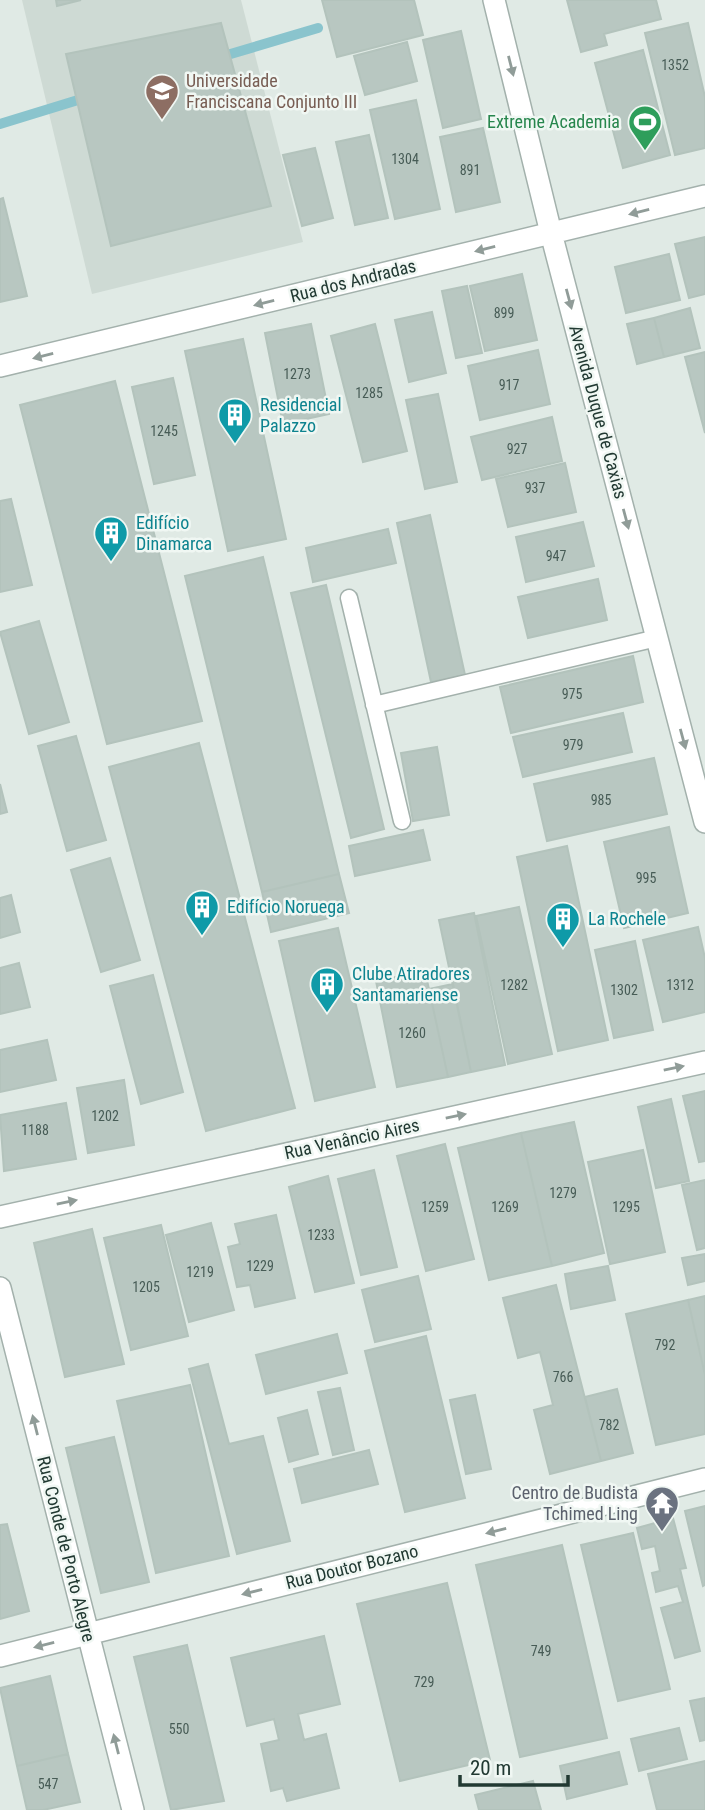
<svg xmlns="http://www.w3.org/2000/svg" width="705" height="1810" font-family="'Roboto Condensed',sans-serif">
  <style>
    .built { fill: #cedad4 }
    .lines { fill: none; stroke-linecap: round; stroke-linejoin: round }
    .stream { stroke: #8ac4cd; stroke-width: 10 }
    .building { fill: #b8c7c1; stroke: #b3c3bc; stroke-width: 2 }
    .service-casing { stroke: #a3b1ac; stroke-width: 19 }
    .minor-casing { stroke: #a3b1ac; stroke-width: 24 }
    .tertiary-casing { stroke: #a3b1ac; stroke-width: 24 }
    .service { stroke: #fff; stroke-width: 16 }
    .minor { stroke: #fff; stroke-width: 21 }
    .tertiary { stroke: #fff; stroke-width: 21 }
    .oneway { fill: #909c98 }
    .labels { text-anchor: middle; stroke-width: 5; stroke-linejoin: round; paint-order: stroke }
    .number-label { font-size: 14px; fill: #475c56 }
    .education-label { font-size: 18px; fill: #785e54; stroke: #f0f7f3; text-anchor: start }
    .leisure-label { font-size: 18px; fill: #27864d; stroke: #f0f7f3; text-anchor: end }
    .street-label { font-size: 18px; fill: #213932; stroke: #f0f7f3 }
    .culture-label { font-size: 18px; fill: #0d838f; stroke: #f0f7f3; text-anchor: start }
    .worship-label { font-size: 18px; fill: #5b616d; stroke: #f0f7f3; text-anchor: end }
  </style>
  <rect width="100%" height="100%" fill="#e0eae5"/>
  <path class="built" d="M22 0H241L303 242 92 294Z"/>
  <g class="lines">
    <path class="stream" d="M217 58 318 28
      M0 124 91 96"/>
  </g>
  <path class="building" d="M56 0H81L57 6Z
    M322 0H414L423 35 337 57Z
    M567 0H656L661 19 604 34 607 45 581 52Z
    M221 23 271 206 111 246 66 54Z
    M688 23 705 97V148L675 155 645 33Z
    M461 31 481 119 443 128 423 40Z
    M407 42 417 81 365 95 354 56Z
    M643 50 670 155 623 168 595 63Z
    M416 100 440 209 395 219 370 110Z
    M483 128 500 202 456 212 440 137Z
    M369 135 388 218 355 225 336 142Z
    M315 148 333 218 302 226 283 155Z
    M3 198 27 296 0 302V199Z
    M705 237V294L689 298 675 244Z
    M669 254 680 300 626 313 615 267Z
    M522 274 537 340 485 351 470 286Z
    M467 286 482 353 456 358 442 291Z
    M690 308 700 348 664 357 654 318Z
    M432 312 446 373 409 382 395 320Z
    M654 318 664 357 637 364 627 324Z
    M311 324 329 414 283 424 265 333Z
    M375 324 407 451 363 462 331 336Z
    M243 339 286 539 228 551 185 351Z
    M538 350 550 404 480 420 468 366Z
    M705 352V433L685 357Z
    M173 378 195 475 154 484 132 387Z
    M115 381 202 721 107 744 20 405Z
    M438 394 457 482 425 489 406 400Z
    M552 417 562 461 482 480 471 437Z
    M565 463 576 512 508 527 496 479Z
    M11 499 32 585 0 592V501Z
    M430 515 465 675 431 682 397 523Z
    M583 522 594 566 526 582 516 537Z
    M388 529 396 563 313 582 306 548Z
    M263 557 339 874 262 892 185 576Z
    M598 579 607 620 528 638 518 597Z
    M326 585 384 829 351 838 291 593Z
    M39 621 69 722 29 734 0 632Z
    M633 656 643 702 511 733 500 687Z
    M623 713 632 752 523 777 513 737Z
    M76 736 106 840 67 851 38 746Z
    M199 743 295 1108 206 1131 109 767Z
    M437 747 449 815 413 821 401 753Z
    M654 758 667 814 547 841 534 784Z
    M0 784 7 812 0 814Z
    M669 827 688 913 624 928 604 842Z
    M423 830 430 860 355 876 349 846Z
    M567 846 608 1040 558 1051 517 857Z
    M110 858 140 960 101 972 71 870Z
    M339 874 349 913 271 932 262 892Z
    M11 895 20 932 0 938V898Z
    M519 907 552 1054 508 1064 476 916Z
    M474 913 505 1065 471 1072 439 920Z
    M698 927 705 958V1012L663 1022 643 940Z
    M338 928 375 1087 315 1101 279 941Z
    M635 941 653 1030 614 1038 595 950Z
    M19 963 30 1007 0 1014V968Z
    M425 971 448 1077 397 1087 376 981Z
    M153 975 183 1092 141 1104 110 986Z
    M453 984 471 1072 448 1077 429 989Z
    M47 1040 56 1080 0 1092V1050Z
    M124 1080 134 1145 88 1153 77 1088Z
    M705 1091V1161L699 1162 683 1096Z
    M671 1099 689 1181 656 1188 638 1107Z
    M66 1103 76 1159 4 1171 0 1115Z
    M574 1122 604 1253 552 1266 521 1133Z
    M521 1133 552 1266 489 1280 458 1148Z
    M445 1144 474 1259 426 1271 397 1156Z
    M643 1150 665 1252 610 1264 588 1162Z
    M374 1170 397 1267 361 1275 338 1179Z
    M328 1176 354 1283 315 1292 289 1187Z
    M705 1180V1248L697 1250 682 1185Z
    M276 1215 295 1298 255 1307 250 1285 237 1287 228 1247 240 1244 235 1224Z
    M211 1223 234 1310 189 1322 166 1235Z
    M161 1225 188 1336 131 1350 104 1238Z
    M92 1229 124 1364 65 1377 34 1243Z
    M705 1254V1281L688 1285 682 1258Z
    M608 1266 615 1300 571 1309 565 1274Z
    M418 1276 431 1329 375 1342 362 1290Z
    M556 1285 601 1461 550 1474 534 1410 553 1405 540 1352 518 1358 503 1298Z
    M705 1296V1375L688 1300Z
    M688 1300 705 1375V1434L656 1445 626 1314Z
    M337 1334 347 1373 266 1394 256 1355Z
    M426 1336 465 1498 405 1512 365 1351Z
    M208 1364 229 1444 263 1436 290 1541 237 1554 189 1369Z
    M190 1385 229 1556 156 1573 117 1401Z
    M340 1388 354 1450 333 1455 318 1392Z
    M617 1389 633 1453 601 1461 585 1397Z
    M475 1395 491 1469 466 1474 450 1400Z
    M307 1410 318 1454 289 1462 278 1418Z
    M114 1437 149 1582 101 1593 66 1448Z
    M369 1450 378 1484 302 1503 294 1469Z
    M705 1506V1585L703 1586 685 1511Z
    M673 1518 686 1568 680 1569 700 1651 675 1658 661 1608 683 1602 678 1586 656 1592 652 1573 660 1571 655 1546 642 1549 637 1528Z
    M7 1524 29 1611 0 1619V1525Z
    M633 1533 670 1689 618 1701 581 1545Z
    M562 1545 607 1738 520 1757 476 1565Z
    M447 1583 490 1760 400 1781 357 1604Z
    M324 1636 340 1704 298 1714 304 1740 326 1734 339 1788 287 1801 283 1788 271 1791 261 1744 279 1740 274 1719 247 1726 231 1658Z
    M187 1645 224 1801 171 1810 134 1657Z
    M50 1676 68 1754 17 1766 0 1688Z
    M705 1698V1740L700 1741 690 1701Z
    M679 1728 687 1759 639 1771 631 1739Z
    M619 1752 627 1784 567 1799 560 1766Z
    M68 1754 80 1802 43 1810H27L17 1766Z
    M705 1761V1810H657L648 1774Z
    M533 1781 541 1810H479L475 1795Z"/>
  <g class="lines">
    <g class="service-casing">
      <path id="service" d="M349 598 402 821
        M374 705 657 638"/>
    </g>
    <g class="minor-casing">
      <path id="minor" d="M0 1288 133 1810
        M0 1656 705 1479"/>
    </g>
    <g class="tertiary-casing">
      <path id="tertiary" d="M494 0 551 233 705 822
        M0 366 705 196
        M0 1217 705 1062"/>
    </g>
    <use href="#service" class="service"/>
    <use href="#minor" class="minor"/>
    <use href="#tertiary" class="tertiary"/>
  </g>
  <defs><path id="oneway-solid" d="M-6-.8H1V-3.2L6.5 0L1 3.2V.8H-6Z" transform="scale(1.75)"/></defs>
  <g class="oneway">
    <use href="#oneway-solid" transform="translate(511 66) rotate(76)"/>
    <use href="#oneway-solid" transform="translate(639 212) rotate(166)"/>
    <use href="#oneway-solid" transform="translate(485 249) rotate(166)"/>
    <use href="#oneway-solid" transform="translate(569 299) rotate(75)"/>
    <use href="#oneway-solid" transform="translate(264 303) rotate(166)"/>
    <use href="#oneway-solid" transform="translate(43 356) rotate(166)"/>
    <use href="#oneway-solid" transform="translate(626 519) rotate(75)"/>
    <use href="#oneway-solid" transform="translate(683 739) rotate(75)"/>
    <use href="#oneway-solid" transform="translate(674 1068) rotate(-12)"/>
    <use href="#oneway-solid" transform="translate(456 1116) rotate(-12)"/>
    <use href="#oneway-solid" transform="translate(67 1202) rotate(-12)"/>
    <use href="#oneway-solid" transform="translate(35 1425) rotate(-104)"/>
    <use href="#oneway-solid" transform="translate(496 1531) rotate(166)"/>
    <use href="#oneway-solid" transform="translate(252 1592) rotate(166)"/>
    <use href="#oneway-solid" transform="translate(44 1645) rotate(166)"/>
    <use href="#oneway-solid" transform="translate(116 1744) rotate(-104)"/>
  </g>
  <defs>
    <g id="university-pin" transform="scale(1.75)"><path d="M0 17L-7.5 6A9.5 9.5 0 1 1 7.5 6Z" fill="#8d6e63" stroke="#f0f7f3"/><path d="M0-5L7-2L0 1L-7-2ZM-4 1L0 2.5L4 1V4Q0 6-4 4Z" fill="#fff"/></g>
    <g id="stadium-pin" transform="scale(1.75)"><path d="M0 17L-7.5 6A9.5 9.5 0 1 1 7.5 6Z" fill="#2e9e5b" stroke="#f0f7f3"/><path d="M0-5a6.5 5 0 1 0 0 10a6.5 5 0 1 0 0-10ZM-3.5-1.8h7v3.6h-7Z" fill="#fff"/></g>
    <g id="building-pin" transform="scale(1.75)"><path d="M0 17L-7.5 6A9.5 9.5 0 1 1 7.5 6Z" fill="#0f9aa8" stroke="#f0f7f3"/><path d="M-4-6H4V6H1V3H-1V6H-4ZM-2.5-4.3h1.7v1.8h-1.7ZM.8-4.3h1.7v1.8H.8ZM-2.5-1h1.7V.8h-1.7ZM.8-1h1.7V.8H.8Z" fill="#fff"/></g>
    <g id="temple-pin" transform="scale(1.75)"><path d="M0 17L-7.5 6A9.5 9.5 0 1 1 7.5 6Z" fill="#6b7280" stroke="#f0f7f3"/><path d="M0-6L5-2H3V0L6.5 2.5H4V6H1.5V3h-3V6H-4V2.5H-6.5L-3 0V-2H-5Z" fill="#fff"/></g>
  </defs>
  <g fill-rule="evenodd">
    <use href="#university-pin" x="162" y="91"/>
    <use href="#stadium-pin" x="645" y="122"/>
    <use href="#building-pin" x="235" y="415"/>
    <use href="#building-pin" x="111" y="533"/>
    <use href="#building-pin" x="202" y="907"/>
    <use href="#building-pin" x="563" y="919"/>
    <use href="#building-pin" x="327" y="984"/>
    <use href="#temple-pin" x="662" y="1503"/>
  </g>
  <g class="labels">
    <g class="number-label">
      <text x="675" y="70">1352</text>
      <text x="405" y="164">1304</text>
      <text x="470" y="175">891</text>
      <text x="504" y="318">899</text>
      <text x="297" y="379">1273</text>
      <text x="509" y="390">917</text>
      <text x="369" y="398">1285</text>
      <text x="164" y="436">1245</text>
      <text x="517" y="454">927</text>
      <text x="535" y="493">937</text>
      <text x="556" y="561">947</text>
      <text x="572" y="699">975</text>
      <text x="573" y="750">979</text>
      <text x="601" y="805">985</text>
      <text x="646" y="883">995</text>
      <text x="514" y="990">1282</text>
      <text x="680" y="990">1312</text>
      <text x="624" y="995">1302</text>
      <text x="412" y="1038">1260</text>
      <text x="105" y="1121">1202</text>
      <text x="35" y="1135">1188</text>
      <text x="563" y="1198">1279</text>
      <text x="435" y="1212">1259</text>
      <text x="505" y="1212">1269</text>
      <text x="626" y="1212">1295</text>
      <text x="321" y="1240">1233</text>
      <text x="260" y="1271">1229</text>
      <text x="200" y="1277">1219</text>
      <text x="146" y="1292">1205</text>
      <text x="665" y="1350">792</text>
      <text x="563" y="1382">766</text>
      <text x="609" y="1430">782</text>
      <text x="541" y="1656">749</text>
      <text x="424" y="1687">729</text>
      <text x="179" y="1734">550</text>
      <text x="48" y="1789">547</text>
    </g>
    <g class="education-label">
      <text x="186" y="87">Universidade<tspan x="186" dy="21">Franciscana Conjunto III</tspan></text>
    </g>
    <g class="leisure-label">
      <text x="620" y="128">Extreme Academia</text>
    </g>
    <g class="street-label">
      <text transform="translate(353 281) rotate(-14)" y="6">Rua dos Andradas</text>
      <text transform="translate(598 412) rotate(75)" y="6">Avenida Duque de Caxias</text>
      <text transform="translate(352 1139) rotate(-12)" y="6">Rua Venâncio Aires</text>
      <text transform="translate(66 1549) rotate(76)" y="6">Rua Conde de Porto Alegre</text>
      <text transform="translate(352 1567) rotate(-14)" y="6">Rua Doutor Bozano</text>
    </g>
    <g class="culture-label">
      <text x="260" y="411">Residencial<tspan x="260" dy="21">Palazzo</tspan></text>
      <text x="136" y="529">Edifício<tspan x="136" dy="21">Dinamarca</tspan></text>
      <text x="227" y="913">Edifício Noruega</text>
      <text x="588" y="925">La Rochele</text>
      <text x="352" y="980">Clube Atiradores<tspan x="352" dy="21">Santamariense</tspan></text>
    </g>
    <g class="worship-label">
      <text x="638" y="1499">Centro de Budista<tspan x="638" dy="21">Tchimed Ling</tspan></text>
    </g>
  </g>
  <path d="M460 1775v10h108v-10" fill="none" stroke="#213932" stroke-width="3.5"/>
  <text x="470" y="1775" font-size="21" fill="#213932" stroke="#f0f7f3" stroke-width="5" paint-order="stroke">20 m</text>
</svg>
